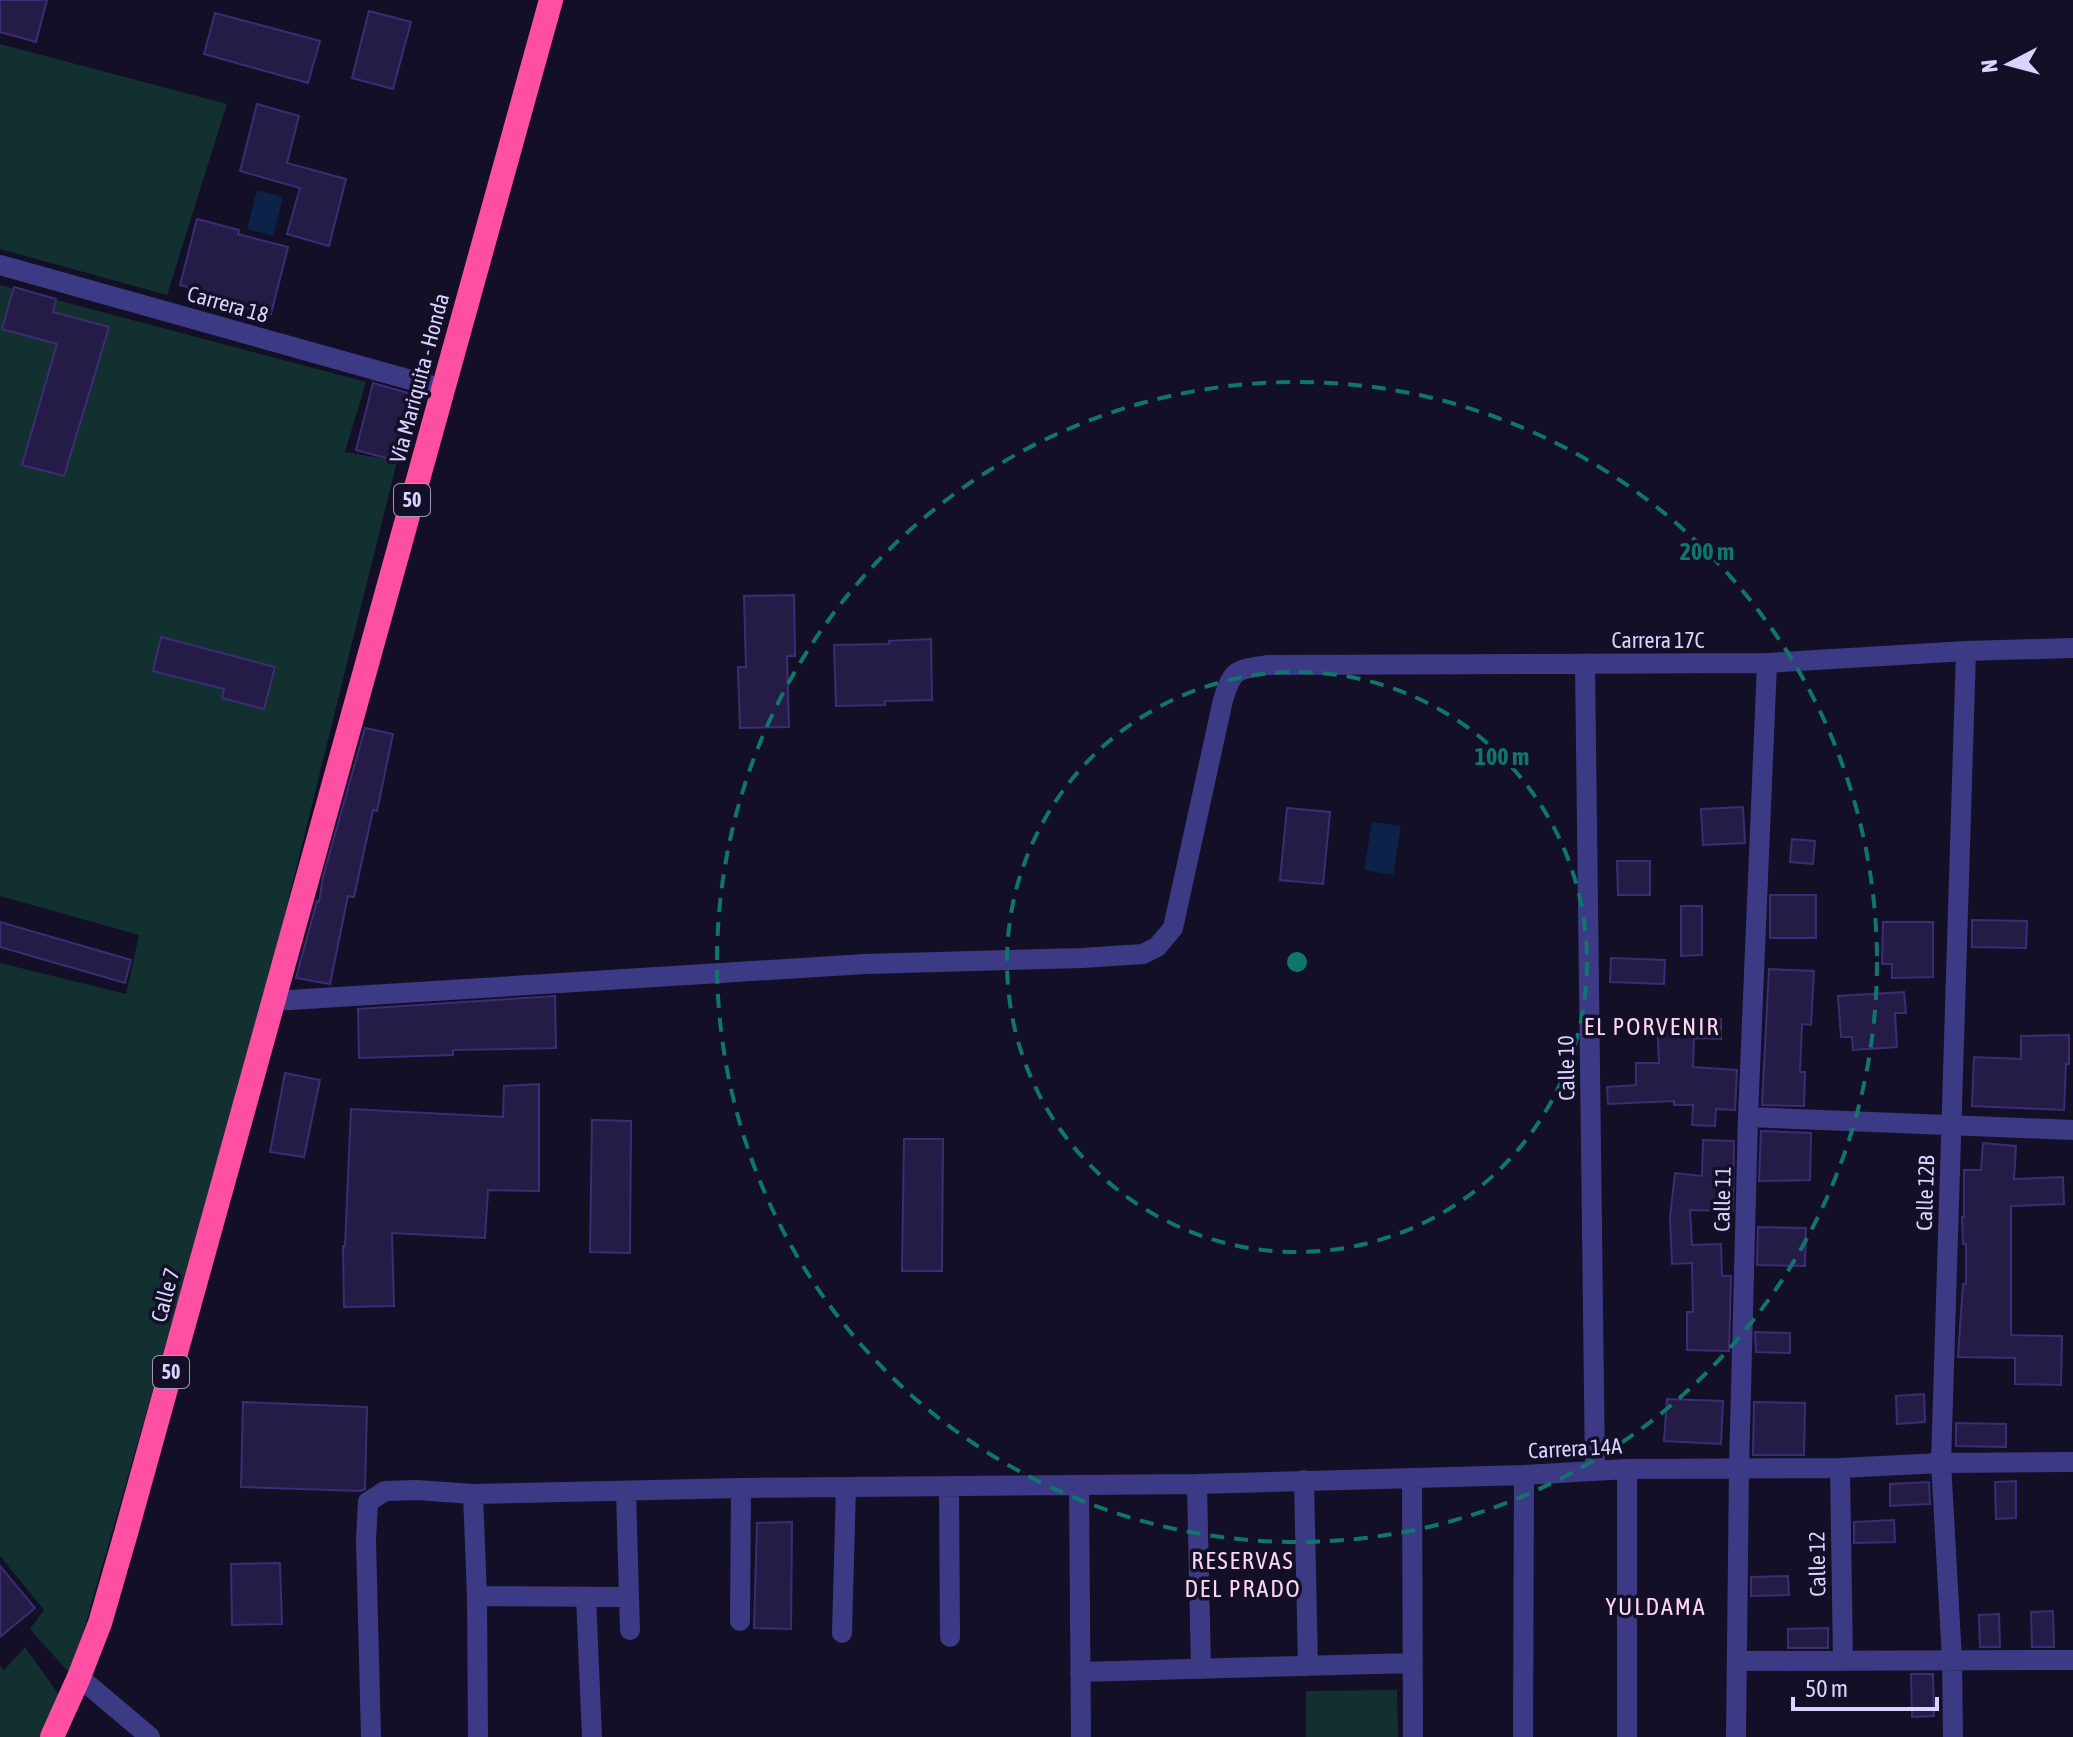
<svg xmlns="http://www.w3.org/2000/svg" width="2073" height="1737" font-family="'Asap Condensed',sans-serif">
  <style>
    .green { fill: #12302f }
    .water { fill: #0c2248 }
    .building { fill: #241b47; stroke: #3b2d73; stroke-width: 2 }
    .lines { fill: none; stroke-linecap: round; stroke-linejoin: round }
    .street { stroke: #3d3a85; stroke-width: 20 }
    .highway { stroke: #ff4fa3; stroke-width: 24 }
    .ring { fill: none; stroke: #0f766e; stroke-width: 4; stroke-dasharray: 14 10 }
    .labels { text-anchor: middle; stroke-width: 7; stroke-linejoin: round; paint-order: stroke }
    .shield { fill: #130f26; stroke: #9e99be; stroke-width: 2 }
    .shield-label { font-size: 20px; font-weight: bold; fill: #d9d4ff }
    .street-label { font-size: 22px; fill: #d9d4ff; stroke: #130f26 }
    .neighbourhood-label { font-size: 24px; letter-spacing: 2px; fill: #ffd6f0; stroke: #130f26 }
    .centre { fill: #0f766e; stroke: #130f26; stroke-width: 4 }
    .ring-label { font-size: 24px; text-anchor: middle; font-weight: bold; fill: #0f766e; stroke: #130f26; stroke-width: 7; stroke-linejoin: round; paint-order: stroke }
  </style>
  <rect width="100%" height="100%" fill="#130f26"/>
  <path class="green" d="M0 44 227 104 167 295 0 249Z
    M0 285 366 382 345 452 397 461 257 1027 71 1675 30 1629 44 1610 0 1556V963L126 994 139 935 0 896Z
    M25 1647 62 1699 41 1737H0V1665L4 1670Z
    M1397 1690 1398 1737H1306V1691Z"/>
  <path class="water" d="M257 190 283 197 273 236 247 229Z
    M1372 822 1401 826 1393 875 1364 870Z"/>
  <path class="building" d="M0 0H47L36 42 0 32Z
    M369 11 411 22 393 89 352 78Z
    M215 13 320 41 308 83 204 54Z
    M257 104 299 116 287 163 346 179 329 246 287 234 300 188 240 171Z
    M197 219 239 230 238 234 288 247 271 314 229 303 230 299 180 285Z
    M14 287 56 299 53 312 109 327 64 476 22 465 57 344 2 329Z
    M373 383 415 395 397 461 356 450Z
    M794 595 795 656H787L789 727 740 728 738 667H746L744 596Z
    M161 637 275 667 264 709 222 698 224 689 153 671Z
    M931 639 932 700 885 701V705L836 706 834 645 889 644V641Z
    M365 728 393 734 377 811 373 810 354 897 348 896 330 984 296 978 317 901 319 902 323 877Z
    M1743 807 1745 843 1703 845 1701 809Z
    M1287 808 1330 812 1323 884 1280 880Z
    M1792 839 1815 841 1813 864 1790 862Z
    M1617 861H1650V895H1618Z
    M1770 895H1816V938H1770Z
    M1681 906H1702V955L1681 956Z
    M1972 920 2027 921 2026 948 1972 947Z
    M0 922 131 960 125 983 0 947Z
    M1883 922H1933V977L1892 978V964H1882Z
    M1611 958 1665 960 1664 984 1610 982Z
    M1769 969 1814 971 1811 1025 1802 1024 1800 1072H1805L1804 1106 1762 1105Z
    M1904 992 1906 1013H1895L1897 1047 1853 1050 1852 1037H1841L1838 996Z
    M555 996 556 1048 453 1050V1055L359 1058 358 1009Z
    M1657 1018 1721 1019V1039L1694 1038 1693 1067 1737 1070 1735 1110 1716 1109 1715 1126 1692 1125 1693 1105H1674V1101L1608 1104 1607 1087 1636 1085V1063H1659Z
    M2069 1035V1064H2066L2064 1110 1972 1106 1974 1057 2021 1059V1036Z
    M285 1073 320 1080 304 1157 270 1152Z
    M539 1084V1191L488 1190 485 1238 392 1233 394 1306 344 1307 343 1246H345L351 1109 503 1117 504 1086Z
    M592 1120 631 1121 630 1253 590 1252Z
    M1761 1131 1811 1133 1810 1180 1759 1181Z
    M904 1139H943L942 1271H902Z
    M1703 1140 1734 1141 1733 1211 1690 1210 1692 1245 1721 1244 1722 1276H1731L1729 1351 1687 1350V1312H1693L1692 1263 1672 1264 1670 1218 1675 1173 1702 1176Z
    M1983 1143 2016 1146 2014 1179 2063 1177 2064 1204 2011 1206V1335L2062 1336 2061 1385 2015 1384V1358L1958 1357 1963 1284H1966V1244H1963L1962 1217H1964V1170H1981Z
    M1758 1227 1806 1228 1805 1266 1757 1265Z
    M1755 1332 1790 1333V1353L1756 1352Z
    M1924 1394 1925 1422 1897 1424 1896 1396Z
    M1667 1399 1723 1401 1721 1444 1664 1441Z
    M243 1402 367 1407 365 1489 361 1491 241 1487Z
    M1754 1402 1805 1403 1804 1455H1753Z
    M1956 1423 2006 1424V1447L1956 1446Z
    M2016 1481V1518L1996 1519 1995 1482Z
    M1929 1482 1930 1504 1890 1506V1484Z
    M1894 1520 1895 1542 1854 1543V1522Z
    M792 1522 791 1629 754 1628 757 1523Z
    M280 1563 282 1624 232 1625 231 1564Z
    M0 1566 35 1608 0 1637Z
    M1788 1576 1789 1595 1751 1596V1577Z
    M2053 1611 2054 1647H2032L2031 1612Z
    M1999 1614 2000 1647H1980L1979 1615Z
    M1828 1628V1648H1788V1629Z
    M1911 1674H1933L1934 1716 1912 1717Z"/>
  <g class="lines">
    <path class="street" d="M0 265 443 389
      M1585 664 1595 1471
      M274 1001 865 964 1082 958 1143 954 1157 947 1173 928 1223 700C1233 668 1236 670 1267 665L1767 663 1966 651 2073 648
      M1748 1117 2073 1130
      M1840 1468 1843 1660
      M1627 1469V1737
      M1412 1478 1413 1737
      M1304 1480 1308 1666
      M1197 1484 1201 1669
      M1079 1486 1081 1737
      M949 1487 950 1637
      M473 1494 477 1596 478 1737
      M477 1596 629 1597 626 1491
      M586 1597 592 1737
      M629 1597 630 1630
      M740 1621 741 1488
      M842 1633 846 1487
      M1737 1661 2073 1660
      M1080 1672 1413 1663
      M79 1677 150 1737
      M371 1737 366 1540 368 1502 385 1491 416 1490 473 1494 741 1488 1197 1484 1524 1475 1627 1469 1840 1468 1941 1463 2073 1462
      M1523 1737 1524 1475
      M1736 1737 1739 1467 1748 1117 1767 663
      M1953 1737 1952 1659 1941 1463 1966 651"/>
    <path class="highway" d="M52 1737 79 1677 100 1623 126 1533 551 0"/>
  </g>
  <g class="ring">
    <circle cx="1297" cy="962" r="290"/>
    <circle cx="1297" cy="962" r="580"/>
  </g>
  <g class="labels">
    <g class="shield">
      <rect x="394" y="484" width="36" height="32" rx="6"/>
      <rect x="153" y="1356" width="36" height="32" rx="6"/>
    </g>
    <g class="shield-label">
      <text x="412" y="507">50</text>
      <text x="171" y="1379">50</text>
    </g>
    <g class="street-label">
      <text transform="translate(228 304) rotate(16)" y="8">Carrera 18</text>
      <text transform="translate(419 378) rotate(-75)" y="8">Vía Mariquita - Honda</text>
      <text x="1658" y="648">Carrera 17C</text>
      <text transform="translate(1566 1068) rotate(-91)" y="8">Calle 10</text>
      <text transform="translate(1925 1193) rotate(-88)" y="8">Calle 12B</text>
      <text transform="translate(1722 1199) rotate(-89)" y="8">Calle 11</text>
      <text transform="translate(165 1295) rotate(-75)" y="8">Calle 7</text>
      <text transform="translate(1575 1448) rotate(-3)" y="8">Carrera 14A</text>
      <text transform="translate(1817 1564) rotate(-91)" y="8">Calle 12</text>
    </g>
    <g class="neighbourhood-label">
      <text x="1652" y="1035">EL PORVENIR</text>
      <text x="1243" y="1569">RESERVAS<tspan x="1243" dy="28">DEL PRADO</tspan></text>
      <text x="1656" y="1615">YULDAMA</text>
    </g>
  </g>
  <circle cx="1297" cy="962" r="12" class="centre"/>
  <g class="ring-label">
    <text x="1707" y="560">200 m</text>
    <text x="1502" y="765">100 m</text>
  </g>
  <g transform="translate(2009 64) rotate(264)" stroke="#130f26" stroke-width="6" paint-order="stroke">
  <path d="M0-6L14 30L0 20L-14 30Z" fill="#d9d4ff"/>
  <text y="-12" font-size="22" font-weight="bold" text-anchor="middle" fill="#d9d4ff">N</text>
  </g>
  <path d="M1793 1697v12h144v-12" fill="none" stroke="#d9d4ff" stroke-width="4"/>
  <text x="1805" y="1697" font-size="24" fill="#d9d4ff" stroke="#130f26" stroke-width="6" paint-order="stroke">50 m</text>
</svg>
